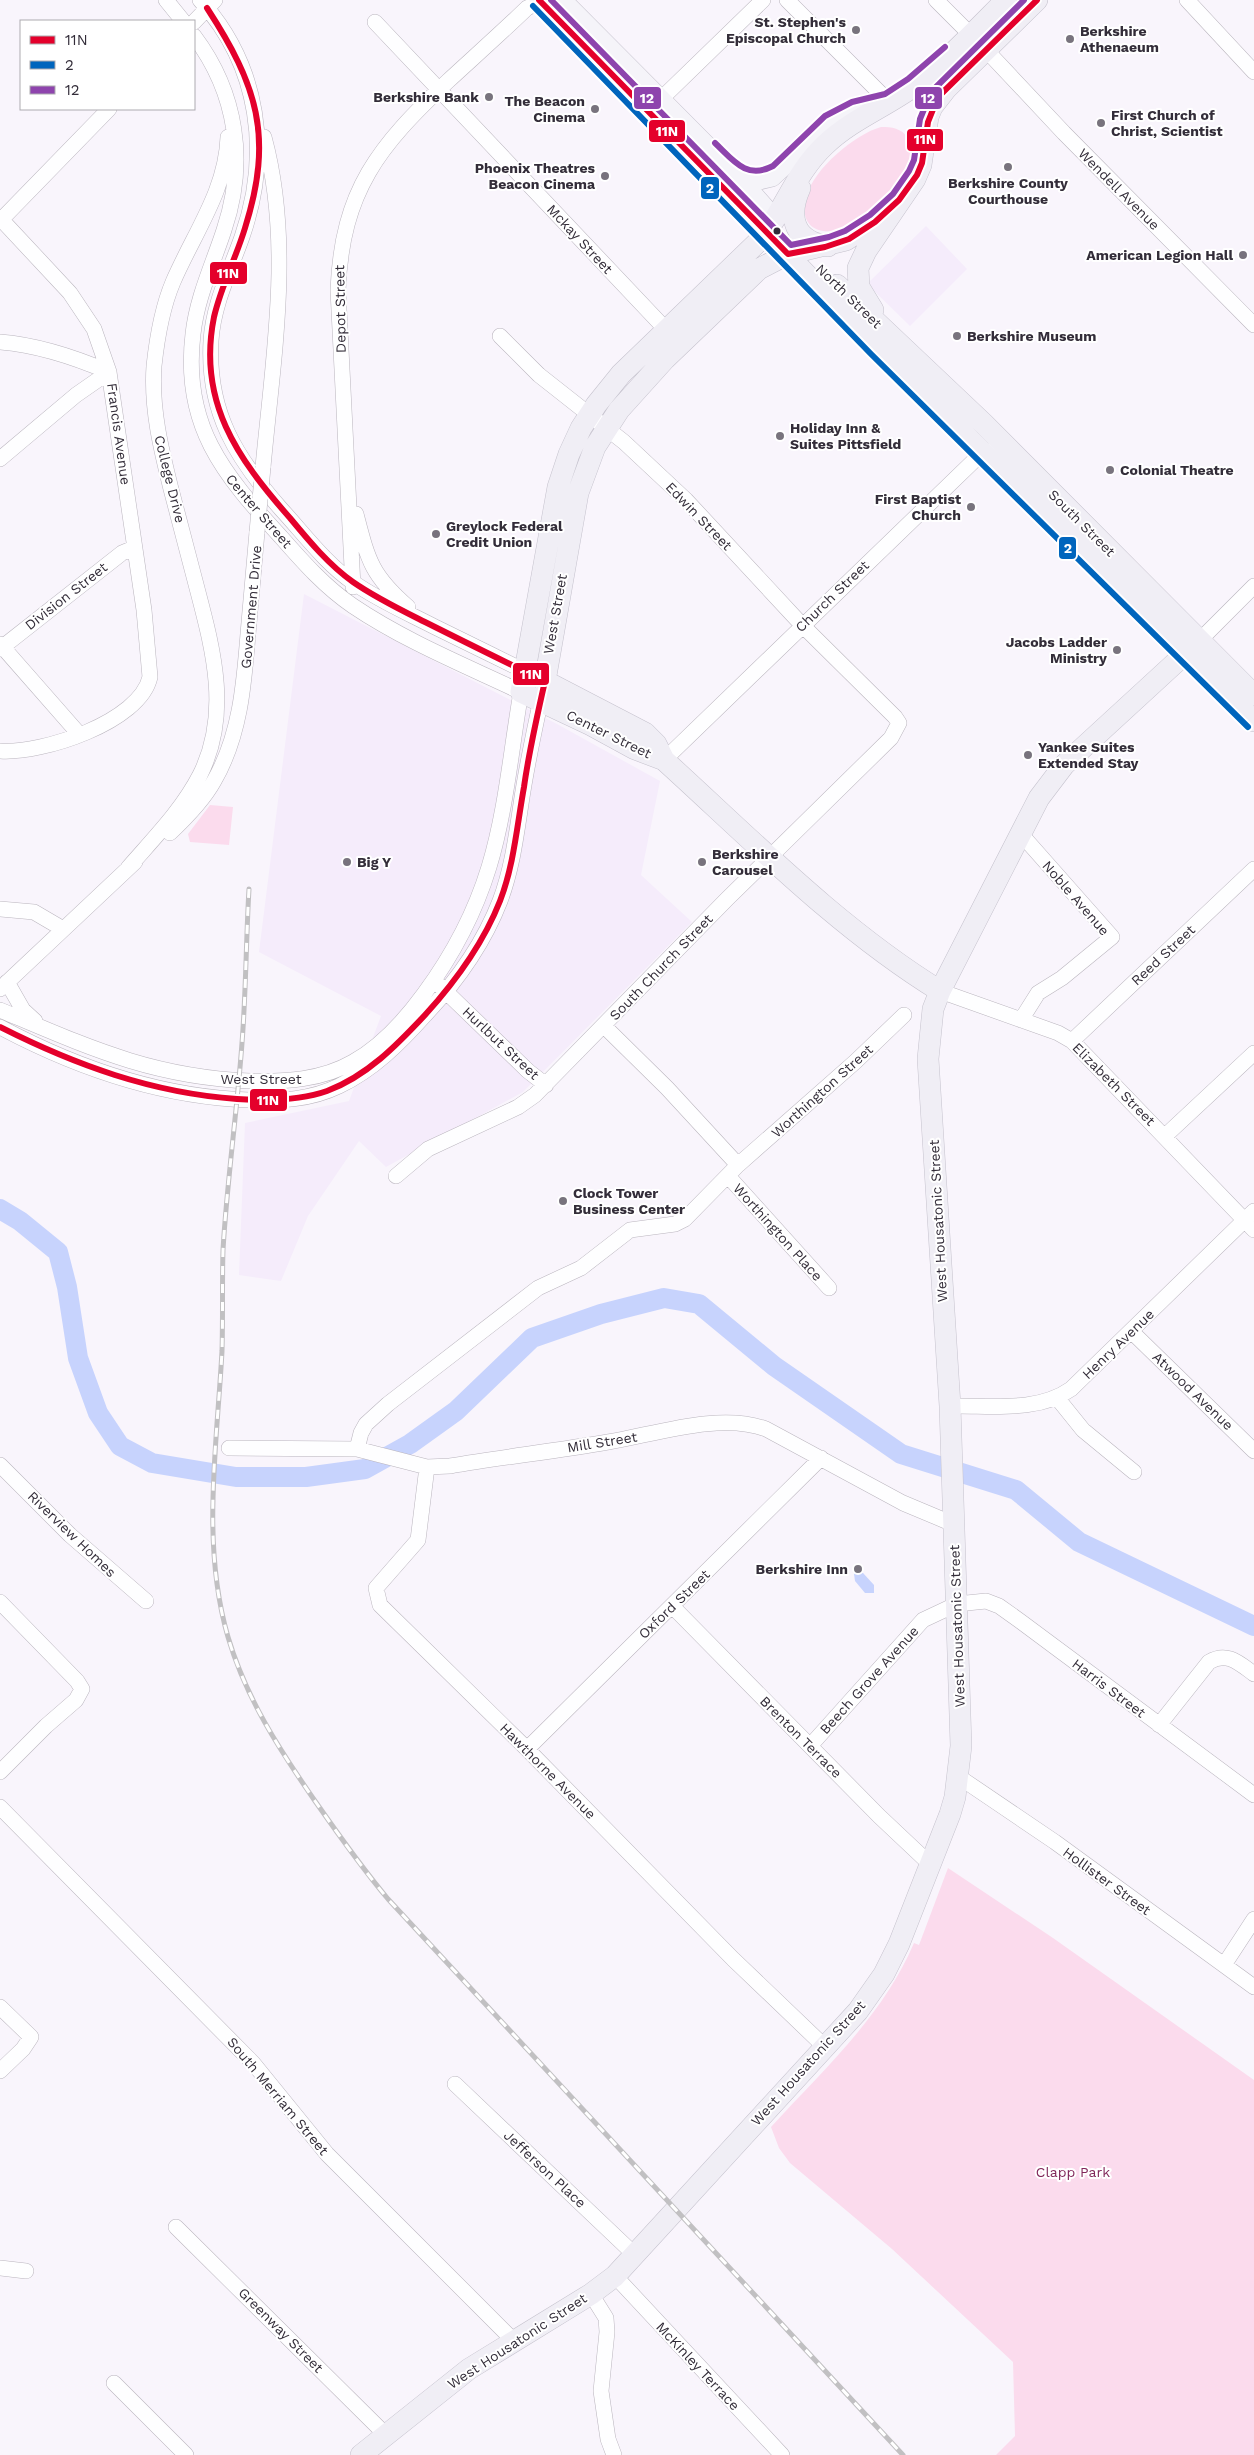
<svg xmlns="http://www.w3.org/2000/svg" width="1254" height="2455" font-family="'Work Sans',sans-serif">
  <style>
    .built { fill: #f5ecfb }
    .green { fill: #fbdbed }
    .water { fill: #c7d3fd }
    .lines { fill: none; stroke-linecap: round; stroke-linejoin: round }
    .river { stroke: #c7d3fd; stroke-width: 20 }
    .minor-casing { stroke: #bab5be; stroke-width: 16 }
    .major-casing { stroke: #c5c2cd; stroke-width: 20 }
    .highway-casing { stroke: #c5c2cd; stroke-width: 22 }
    .minor { stroke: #fefeff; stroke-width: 15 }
    .major { stroke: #f5f4f9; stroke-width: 19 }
    .highway { stroke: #f0eef5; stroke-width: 21 }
    .rail-casing { stroke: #c1c0c2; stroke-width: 5 }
    .rail { stroke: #fff; stroke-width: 3; stroke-dasharray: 9; stroke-linecap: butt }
    .minor-bridge-casing { stroke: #bab5be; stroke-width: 16; stroke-linecap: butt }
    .minor-bridge { stroke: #fefeff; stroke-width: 15 }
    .bus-1-casing { stroke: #fff; stroke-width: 10 }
    .bus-2-casing { stroke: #fff; stroke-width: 10 }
    .bus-3-casing { stroke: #fff; stroke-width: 10 }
    .bus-1 { stroke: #e4002b; stroke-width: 6 }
    .bus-2 { stroke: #0065bd; stroke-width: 6 }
    .bus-3 { stroke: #8e44ad; stroke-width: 6 }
    .poi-dot { fill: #78737d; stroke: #fff; stroke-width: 2 }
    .bus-dot { fill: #332d39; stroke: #fff; stroke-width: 2 }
    .labels { text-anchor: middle; stroke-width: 4; stroke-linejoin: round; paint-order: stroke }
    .poi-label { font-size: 14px; font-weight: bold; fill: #332d39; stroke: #fff; text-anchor: start }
    .street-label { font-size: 14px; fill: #332d39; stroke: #fff }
    .park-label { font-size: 14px; fill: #81275a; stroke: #fff }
    .line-badge { stroke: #fff; stroke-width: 2 }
    .badge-label { font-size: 14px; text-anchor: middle; font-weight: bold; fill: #fff }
  </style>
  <rect width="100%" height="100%" fill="#f9f5fc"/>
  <path class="built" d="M926 226 967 269 910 326 867 284Z
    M304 594 557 724 660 781 641 875 692 922 523 1092 386 1167 359 1141 308 1216 281 1281 239 1275 245 1123 349 1101 381 1016 259 952Z"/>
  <path class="green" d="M881 127C892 127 901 128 908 138 925 165 876 210 855 223 829 239 795 233 807 195 814 169 855 134 881 127Z
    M210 805 233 807 229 845 190 842 188 834Z
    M948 1868 1053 1938 1254 2080V2455H996L1015 2436 1013 2362 892 2249 790 2163 779 2148 771 2127C824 2069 883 2016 914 1943L919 1945Z"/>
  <path class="water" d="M857 1571 863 1573 874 1585V1593H865L855 1581 854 1574Z"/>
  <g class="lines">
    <path class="river" d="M0 1209 20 1221 58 1252 67 1287 78 1358 98 1413 120 1446 152 1463 236 1477H306L365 1469 410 1444 456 1411 532 1338 601 1314 664 1298 699 1304 774 1366 901 1454 1016 1490 1079 1542 1254 1626"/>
    <g class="minor-casing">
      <path id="minor" d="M166 0 183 21
        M787 0 889 102
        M936 0 971 35
        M1187 0 1254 72
        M194 22 215 0
        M375 22 673 337
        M986 50 1064 133 1254 325
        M660 100 763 0
        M0 218 70 293 94 329 109 372 144 610 150 677C140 722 42 754 0 751
        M0 221 109 109
        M0 342C38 345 74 357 109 372
        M0 459 76 395 109 372
        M263 467C273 358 293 244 264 137
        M356 514C368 560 371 575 408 607
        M353 587 338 290C342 190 379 146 448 81 474 57 501 33 527 8L543 0
        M1199 641 1254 586
        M0 644 79 734
        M0 649 122 553 134 548
        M664 760 983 452 991 451
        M170 833C186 818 203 801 214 781 240 736 244 685 248 634 251 600 254 566 257 532
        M1020 833 1112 937 1062 978 1038 993 1021 1020
        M128 868C154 838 182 810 200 775 230 715 214 653 198 592 189 558 180 523 171 489 161 449 151 408 154 366 157 338 162 308 173 282 194 233 226 191 228 137
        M0 909 34 912 63 929
        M7 982 23 1010 35 1021
        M439 985 528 1071 546 1085
        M0 989 135 862
        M940 991 1058 1033 1072 1041 1254 1230
        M0 1010C88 1047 152 1077 250 1081 285 1082 322 1080 353 1062 382 1046 405 1020 424 994 452 956 475 913 489 867 506 811 511 750 521 692 464 665 405 641 353 606 325 587 303 562 281 537 223 474 182 425 193 334 197 297 213 264 224 230 247 162 237 93 194 36
        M0 1027C77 1068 161 1097 249 1100 281 1101 310 1100 339 1086 373 1070 400 1043 425 1015 457 981 483 945 500 901 512 869 516 837 521 804 527 762 536 722 545 681 508 663 472 645 435 627 408 613 380 601 354 583 326 564 304 534 281 509 236 458 207 412 211 341 213 305 230 271 242 237 271 154 260 66 200 0
        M1072 1041 1254 869
        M1165 1136 1254 1053
        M738 1165 855 1062 904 1015
        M396 1176 428 1149 518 1107 535 1095 727 899 891 738 899 723 895 717 802 625 686 500 624 442 539 375 500 336
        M728 1176 829 1288
        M1131 1331 1254 1451
        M1058 1399 1083 1430 1134 1472
        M950 1406C990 1405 1037 1413 1071 1389L1254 1211
        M229 1448 357 1449 427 1467 450 1466C503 1457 556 1451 608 1442 656 1434 720 1412 766 1429L903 1503 953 1524
        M357 1449 361 1433 366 1424 388 1404 538 1288 581 1268 630 1230 675 1224 685 1219 738 1165 667 1088 604 1026
        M0 1465 70 1535 146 1601
        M427 1467 418 1540 376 1588 380 1605 527 1749 733 1959 825 2047
        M0 1602 77 1681 82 1689 76 1700 46 1726 0 1772
        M672 1606 879 1816 931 1865
        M1159 1725 1209 1662C1227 1651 1239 1663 1254 1674
        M810 1746 923 1620 957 1604 986 1601 999 1606 1020 1621 1254 1795
        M527 1749 821 1458
        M959 1777 1055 1842 1254 1987
        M0 1807 253 2063 327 2154 515 2342
        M1224 1965 1254 1919
        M0 2007 31 2037 23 2049 0 2071
        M455 2084 635 2255
        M176 2227 385 2434
        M0 2268 26 2271
        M615 2276 782 2455
        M591 2294 606 2318 607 2332 601 2391 608 2439 614 2455
        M114 2383 186 2455"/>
    </g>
    <g class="major-casing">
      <path id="major" d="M539 0 766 232
        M562 0 736 175 775 219
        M736 175 755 181 772 177 830 123 844 115 875 105"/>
    </g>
    <g class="highway-casing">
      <path id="highway" d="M800 188C787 217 794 242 828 246
        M906 191 880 218 846 240 788 254 759 269 665 359 619 410 595 447 578 493 545 681 645 733 656 744 664 760C752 840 839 929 940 991
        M780 247 877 348 1254 721
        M837 285 984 424 1254 695
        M873 310 859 287 858 268 866 251 915 179 921 165 928 117 932 107 946 89 1037 0
        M664 760 635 749 591 725 521 692 558 487 569 454 581 428 596 405 621 374 761 239C785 209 796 172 825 145 851 120 885 107 914 86 947 61 976 30 1006 0
        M361 2455 469 2369 591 2294 615 2276 858 2011 884 1974 899 1944 950 1814 955 1797 961 1746 950 1406 928 1059 933 1009 940 991 1039 798 1064 765 1199 641"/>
    </g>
    <use href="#minor" class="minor"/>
    <use href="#major" class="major"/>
    <use href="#highway" class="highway"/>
    <g class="rail-casing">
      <path id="rail" d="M249 889C246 940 246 992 242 1043 237 1112 227 1181 223 1250 222 1284 223 1317 222 1351 217 1446 201 1544 228 1637 246 1698 279 1749 315 1801 338 1834 362 1868 388 1899L903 2455"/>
    </g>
    <use href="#rail" class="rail"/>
    <g class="minor-bridge-casing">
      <path id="minor-bridge" d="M257 532 263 467"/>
    </g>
    <use href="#minor-bridge" class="minor-bridge"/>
    <g class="bus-1-casing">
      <path id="bus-1" d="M539 0 788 254 825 247 849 239 875 222 899 200 917 175 922 163 928 122 938 97 1037 0
        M0 1027C75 1065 152 1093 237 1099 267 1101 299 1101 327 1091 367 1076 397 1045 425 1015 456 981 483 944 500 901 514 865 517 825 524 787 529 751 537 716 545 681 505 662 465 642 425 622 401 610 376 598 353 582 329 565 309 541 290 518 237 458 197 401 214 317 221 286 236 258 245 228 274 136 257 85 207 8"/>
    </g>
    <g class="bus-2-casing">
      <path id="bus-2" d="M533 6 871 354 1248 727"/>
    </g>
    <g class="bus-3-casing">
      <path id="bus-3" d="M551 0 791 245 829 237 845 231 870 215 893 194 909 171 914 160 920 119 931 92 1024 0
        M715 143C733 160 746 180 773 166L825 116 852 102 885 94 908 79 945 47"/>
    </g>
    <use href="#bus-1" class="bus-1"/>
    <use href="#bus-2" class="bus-2"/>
    <use href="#bus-3" class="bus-3"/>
  </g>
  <g class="poi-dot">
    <circle cx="856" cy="30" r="5"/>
    <circle cx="1070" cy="39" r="5"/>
    <circle cx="489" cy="97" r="5"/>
    <circle cx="595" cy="109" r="5"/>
    <circle cx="1101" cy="123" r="5"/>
    <circle cx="1008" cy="167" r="5"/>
    <circle cx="605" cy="176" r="5"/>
    <circle cx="1243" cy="255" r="5"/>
    <circle cx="957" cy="336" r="5"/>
    <circle cx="780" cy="436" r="5"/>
    <circle cx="1110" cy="470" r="5"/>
    <circle cx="971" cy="507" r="5"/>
    <circle cx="436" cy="534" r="5"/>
    <circle cx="1117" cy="650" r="5"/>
    <circle cx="1028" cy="755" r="5"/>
    <circle cx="347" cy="862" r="5"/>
    <circle cx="702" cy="862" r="5"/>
    <circle cx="563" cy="1201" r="5"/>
    <circle cx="858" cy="1569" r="5"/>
  </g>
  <circle class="bus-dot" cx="777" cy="231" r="4.5"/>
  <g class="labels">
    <g class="poi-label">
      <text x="846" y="27" text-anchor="end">St. Stephen's<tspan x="846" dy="16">Episcopal Church</tspan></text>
      <text x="1080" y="36">Berkshire<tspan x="1080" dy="16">Athenaeum</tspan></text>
      <text x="479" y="102" text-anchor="end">Berkshire Bank</text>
      <text x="585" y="106" text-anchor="end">The Beacon<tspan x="585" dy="16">Cinema</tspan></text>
      <text x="1111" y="120">First Church of<tspan x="1111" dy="16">Christ, Scientist</tspan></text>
      <text x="595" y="173" text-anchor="end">Phoenix Theatres<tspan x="595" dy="16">Beacon Cinema</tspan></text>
      <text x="1008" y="188" text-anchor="middle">Berkshire County<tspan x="1008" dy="16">Courthouse</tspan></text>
      <text x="1233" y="260" text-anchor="end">American Legion Hall</text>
      <text x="967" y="341">Berkshire Museum</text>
      <text x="790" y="433">Holiday Inn &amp;<tspan x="790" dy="16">Suites Pittsfield</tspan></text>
      <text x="1120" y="475">Colonial Theatre</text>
      <text x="961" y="504" text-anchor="end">First Baptist<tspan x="961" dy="16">Church</tspan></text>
      <text x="446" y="531">Greylock Federal<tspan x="446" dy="16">Credit Union</tspan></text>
      <text x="1107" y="647" text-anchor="end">Jacobs Ladder<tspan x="1107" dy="16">Ministry</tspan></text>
      <text x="1038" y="752">Yankee Suites<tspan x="1038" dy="16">Extended Stay</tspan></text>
      <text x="712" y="859">Berkshire<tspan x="712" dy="16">Carousel</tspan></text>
      <text x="357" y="867">Big Y</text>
      <text x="573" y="1198">Clock Tower<tspan x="573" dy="16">Business Center</tspan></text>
      <text x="848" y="1574" text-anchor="end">Berkshire Inn</text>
    </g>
    <g class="street-label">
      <text transform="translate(1119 189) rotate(45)" y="5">Wendell Avenue</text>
      <text transform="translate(580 239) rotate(47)" y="5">Mckay Street</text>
      <text transform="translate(849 296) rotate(44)" y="5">North Street</text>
      <text transform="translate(340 309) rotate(-91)" y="5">Depot Street</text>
      <text transform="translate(119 434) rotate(82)" y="5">Francis Avenue</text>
      <text transform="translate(170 479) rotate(76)" y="5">College Drive</text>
      <text transform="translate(259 511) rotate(49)" y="5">Center Street</text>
      <text transform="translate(699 516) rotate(46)" y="5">Edwin Street</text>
      <text transform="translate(1082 523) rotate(45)" y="5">South Street</text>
      <text transform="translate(66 596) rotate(-38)" y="5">Division Street</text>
      <text transform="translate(832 596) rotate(-44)" y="5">Church Street</text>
      <text transform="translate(251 607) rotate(-85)" y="5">Government Drive</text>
      <text transform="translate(555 614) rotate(-80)" y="5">West Street</text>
      <text transform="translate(609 734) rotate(26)" y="5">Center Street</text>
      <text transform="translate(1076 898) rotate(49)" y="5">Noble Avenue</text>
      <text transform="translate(1163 955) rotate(-43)" y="5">Reed Street</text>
      <text transform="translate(661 967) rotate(-46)" y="5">South Church Street</text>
      <text transform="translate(501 1043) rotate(43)" y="5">Hurlbut Street</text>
      <text x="261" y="1084">West Street</text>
      <text transform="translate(1114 1084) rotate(45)" y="5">Elizabeth Street</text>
      <text transform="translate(822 1091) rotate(-42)" y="5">Worthington Street</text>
      <text transform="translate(938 1221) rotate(-93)" y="5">West Housatonic Street</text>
      <text transform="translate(778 1232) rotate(48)" y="5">Worthington Place</text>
      <text transform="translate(1118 1344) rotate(-44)" y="5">Henry Avenue</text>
      <text transform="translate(1193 1391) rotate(44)" y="5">Atwood Avenue</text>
      <text transform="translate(602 1442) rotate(-9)" y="5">Mill Street</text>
      <text transform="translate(72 1534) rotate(44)" y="5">Riverview Homes</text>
      <text transform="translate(674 1604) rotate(-44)" y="5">Oxford Street</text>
      <text transform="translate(957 1626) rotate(-92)" y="5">West Housatonic Street</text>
      <text transform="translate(869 1680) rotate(-48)" y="5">Beech Grove Avenue</text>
      <text transform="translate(1109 1688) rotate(37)" y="5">Harris Street</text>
      <text transform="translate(801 1737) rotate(45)" y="5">Brenton Terrace</text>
      <text transform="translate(548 1771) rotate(45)" y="5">Hawthorne Avenue</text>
      <text transform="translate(1107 1881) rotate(36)" y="5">Hollister Street</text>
      <text transform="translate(808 2063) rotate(-48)" y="5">West Housatonic Street</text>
      <text transform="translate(278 2096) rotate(50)" y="5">South Merriam Street</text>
      <text transform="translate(545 2169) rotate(43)" y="5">Jefferson Place</text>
      <text transform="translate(281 2330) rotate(45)" y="5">Greenway Street</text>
      <text transform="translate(517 2341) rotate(-33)" y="5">West Housatonic Street</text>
      <text transform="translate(698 2366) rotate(47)" y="5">McKinley Terrace</text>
    </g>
    <g class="park-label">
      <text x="1073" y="2177">Clapp Park</text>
    </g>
  </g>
  <g class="line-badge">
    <rect x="633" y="86" width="29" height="24" rx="5" fill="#8e44ad"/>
    <rect x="914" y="86" width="29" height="24" rx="5" fill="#8e44ad"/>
    <rect x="648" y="119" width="38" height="24" rx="5" fill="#e4002b"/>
    <rect x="906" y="128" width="38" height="24" rx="5" fill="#e4002b"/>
    <rect x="700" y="176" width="20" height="24" rx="5" fill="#0065bd"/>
    <rect x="209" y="261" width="39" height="24" rx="5" fill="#e4002b"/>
    <rect x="1058" y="536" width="19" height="24" rx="5" fill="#0065bd"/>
    <rect x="512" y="662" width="38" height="24" rx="5" fill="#e4002b"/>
    <rect x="249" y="1088" width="39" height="24" rx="5" fill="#e4002b"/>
  </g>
  <g class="badge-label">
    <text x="647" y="103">12</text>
    <text x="928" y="103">12</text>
    <text x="667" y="136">11N</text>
    <text x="925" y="144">11N</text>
    <text x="710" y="193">2</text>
    <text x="228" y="278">11N</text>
    <text x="1068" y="553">2</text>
    <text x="531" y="679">11N</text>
    <text x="268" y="1105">11N</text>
  </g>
  <rect x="20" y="20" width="175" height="90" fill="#ffffff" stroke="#adabb0"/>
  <rect x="30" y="36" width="25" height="8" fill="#e4002b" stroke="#adabb0"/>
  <text x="65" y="45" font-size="15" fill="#332d39">11N</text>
  <rect x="30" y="61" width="25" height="8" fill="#0065bd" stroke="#adabb0"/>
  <text x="65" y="70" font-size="15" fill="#332d39">2</text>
  <rect x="30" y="86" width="25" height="8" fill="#8e44ad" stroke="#adabb0"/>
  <text x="65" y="95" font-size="15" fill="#332d39">12</text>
</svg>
